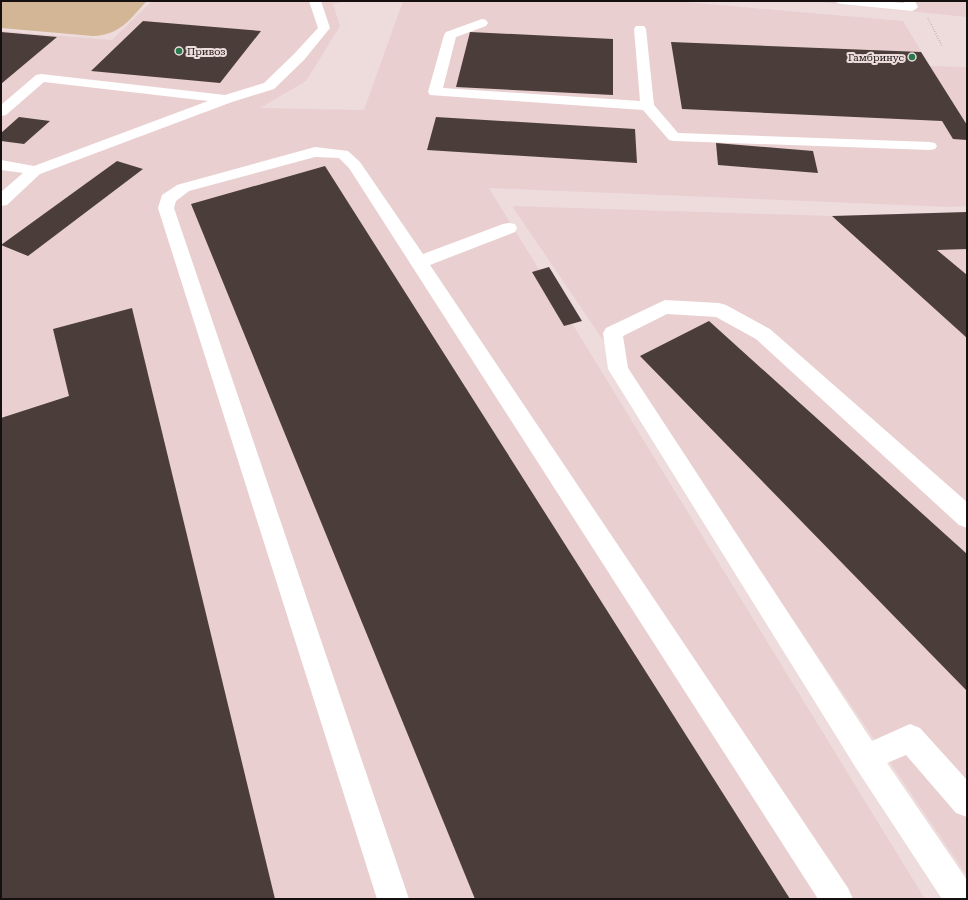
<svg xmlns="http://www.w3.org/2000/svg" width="968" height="900" font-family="'Roboto Serif',serif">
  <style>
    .built { fill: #e9cfd0 }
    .green { fill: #d3b696 }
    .building { fill: #4b3e3a }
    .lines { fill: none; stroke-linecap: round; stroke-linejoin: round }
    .path { stroke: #a49797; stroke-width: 1.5; stroke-dasharray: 0.5 2; stroke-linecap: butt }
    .minor { fill: #fff; fill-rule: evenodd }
    .poi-dot { fill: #28794b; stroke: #eedcdd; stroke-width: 1.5 }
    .labels { text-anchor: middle; stroke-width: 4; stroke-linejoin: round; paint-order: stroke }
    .far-poi-label { font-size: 10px; fill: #161010; stroke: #eedcdd; text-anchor: start }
  </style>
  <rect width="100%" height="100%" fill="#eedcdd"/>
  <path class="built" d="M152 1H346L333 4 340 26 306 81 260 108 364 110 403 1H673L903 21 930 66 967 67V206L950 207 489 188 925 899H1V31L112 40Z
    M809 1H967V17Z
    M512 206 832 216 967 212V876Z"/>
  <path class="green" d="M1 1H146V2C129 20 120 35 93 36L1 28Z"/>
  <path class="building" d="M143 21 261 31 220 83 91 71Z
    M1 32 57 37 1 84Z
    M470 32 613 39V95L456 87Z
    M671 42 921 52 967 125V140L953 139 942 121 682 109Z
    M19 117 50 121 24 144 1 141V133Z
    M436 117 635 129 637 163 427 150Z
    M716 143 813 151 818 173 718 165Z
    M117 161 143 169 28 256 1 245Z
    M325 166 790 899H475L191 204Z
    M967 212V249L937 250 967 275V338L832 216Z
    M549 267 582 321 564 326 532 272Z
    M132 308 275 899H1V418L69 396 53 329Z
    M709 321 967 554V691L640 356Z"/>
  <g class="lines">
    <path class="path" d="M928 18 942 46"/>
    <path class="minor" d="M309 1H321L330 28 304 60 274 89 232 102 40 174 7 205 1 206V192L23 173 1 170V160L34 166 208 101 44 82 6 115 1 116V105L36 75 41 74 225 95 264 83 294 54 318 28Z
      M835 1H882L904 3 903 1H915L918 7 916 9 912 11 841 4 837 3Z
      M482 19 486 20 488 23 486 26 456 37 443 88 640 101 634 29 636 26H644L646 29 654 105 678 133 930 142 935 143 937 146 935 149 930 150 674 141 669 140 643 110 430 95 428 92 444 35 446 32Z
      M315 147 348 151 360 162 423 254 503 224 509 223 515 224 517 228 515 232 430 265 848 888 853 899H818L349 168 339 158 315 157 189 191 176 201 174 208 409 899H377L158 208 162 195 177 185Z
      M665 300 719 303 726 305 770 329 967 502V528L959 525 756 339 716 317 667 314 623 336 628 368 872 741 910 724 920 728 967 780V817L956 813 906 755 887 763 967 880V899H942L856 768 608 369 603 333 606 328Z"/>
  </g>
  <g class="poi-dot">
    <circle cx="179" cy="51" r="4"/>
    <circle cx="912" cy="57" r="4"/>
  </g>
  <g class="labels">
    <g class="far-poi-label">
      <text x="187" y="55">Привоз</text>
      <text x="904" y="61" text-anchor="end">Гамбринус</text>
    </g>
  </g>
  <rect width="968" height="900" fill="none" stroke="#161010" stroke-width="4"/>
</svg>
